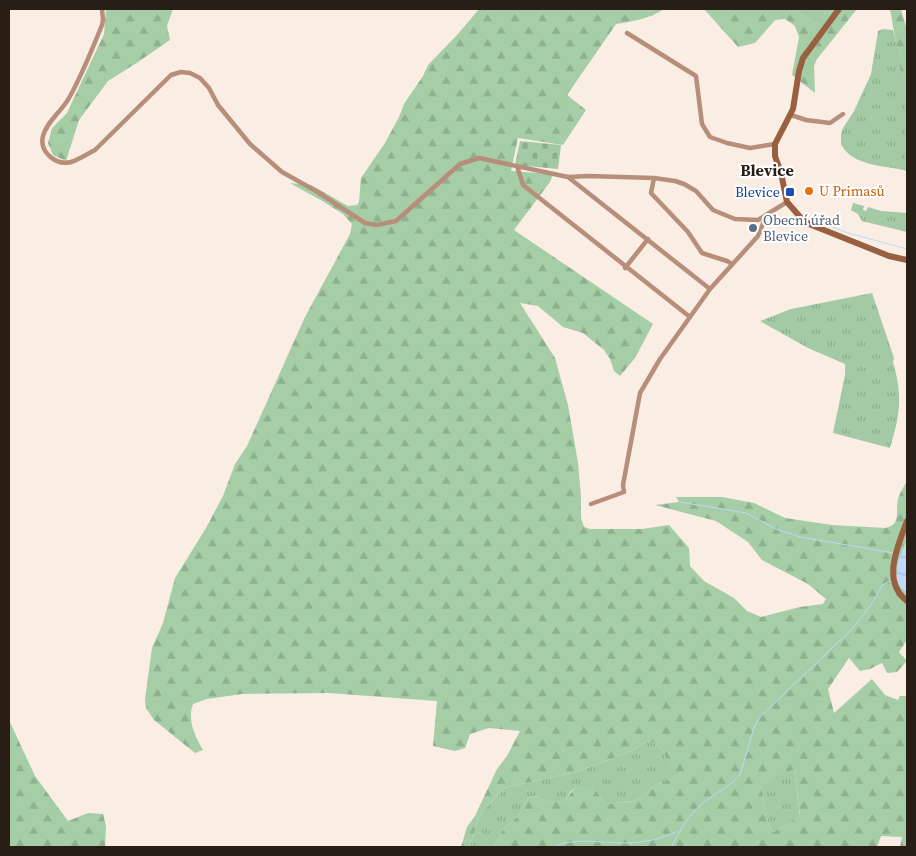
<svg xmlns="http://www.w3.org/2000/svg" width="916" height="856" font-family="'Source Serif 4',serif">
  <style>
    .grass { fill: url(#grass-tufts) }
    .forest { fill: url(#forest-firs); fill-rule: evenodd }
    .cemetery { fill: url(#cemetery-stones) }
    .water { fill: url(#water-ripples) }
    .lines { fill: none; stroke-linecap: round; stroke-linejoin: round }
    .stream { stroke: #c0d8fa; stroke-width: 1 }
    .street { stroke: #b78e7a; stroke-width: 4.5 }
    .secondary { stroke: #985f41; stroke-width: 6 }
    .food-dot { fill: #e8710a; stroke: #fff; stroke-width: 2 }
    .transit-dot { fill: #1a4fb4; stroke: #fff; stroke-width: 2 }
    .service-dot { fill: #5c6f8a; stroke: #fff; stroke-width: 2 }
    .labels { text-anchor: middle; stroke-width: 4; stroke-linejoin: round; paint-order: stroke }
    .food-label { font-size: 14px; fill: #c56008; stroke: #fff; text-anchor: start }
    .transit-label { font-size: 14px; fill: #164399; stroke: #fff; text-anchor: end }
    .service-label { font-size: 14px; fill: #4e5e75; stroke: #fff; text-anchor: start }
    .quarter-label { font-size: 16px; font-weight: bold; fill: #291e16; stroke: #fff }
  </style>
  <defs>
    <pattern id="grass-tufts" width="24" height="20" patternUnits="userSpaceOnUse" patternTransform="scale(1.25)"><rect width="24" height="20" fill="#a3caa4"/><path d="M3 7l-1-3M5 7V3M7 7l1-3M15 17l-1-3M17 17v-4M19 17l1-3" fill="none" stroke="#8cad8c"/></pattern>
    <pattern id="forest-firs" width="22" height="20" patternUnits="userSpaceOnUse" patternTransform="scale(1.25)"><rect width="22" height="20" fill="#a5cda6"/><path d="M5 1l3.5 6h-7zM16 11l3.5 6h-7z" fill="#8eb08e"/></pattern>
    <pattern id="cemetery-stones" width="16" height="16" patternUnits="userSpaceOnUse" patternTransform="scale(1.25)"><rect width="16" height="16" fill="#a3caa4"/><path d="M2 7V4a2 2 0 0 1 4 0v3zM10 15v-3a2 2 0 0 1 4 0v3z" fill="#8cad8c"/></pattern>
    <pattern id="water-ripples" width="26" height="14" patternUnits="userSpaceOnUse" patternTransform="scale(1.25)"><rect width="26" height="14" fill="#c0d8fa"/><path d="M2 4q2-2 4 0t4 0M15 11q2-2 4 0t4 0" fill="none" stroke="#a5b9d6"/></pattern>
  </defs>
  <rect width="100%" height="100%" fill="#faede4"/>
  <path class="grass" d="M793 9H827L820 21 816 23Z
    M883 29 893 30 901 64 907 106V171C886 165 852 167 841 144V134L843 128 854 111 871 74 878 31Z
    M853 203 864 206 863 210 866 211 868 207 881 211 907 213V232L862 221 858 214 851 210Z
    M872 293 894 358 893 362C903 397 900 414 890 448L833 433 845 375V364L808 348 760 321 791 309Z
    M651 741C664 748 667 761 676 772L671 779 658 784 645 793 642 797 633 801 605 804 597 791 587 786 575 788 570 792 566 800C554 804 545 802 535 796L528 798 518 816 502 831 494 847H470L477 822 485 808 505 788 579 771 632 751 644 743Z
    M794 768 800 816 774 832 769 827 761 785Z"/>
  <path class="forest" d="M106 9H173L167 26 170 40 135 64 108 81 79 120 66 161 53 155 48 143 52 128 67 113 104 34Z
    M479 9H664C649 19 634 21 616 24L567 95 586 110 563 145 518 138 511 171 553 174 550 182 514 230 653 324 635 358 620 376 614 371 610 359 604 350 583 333 563 327 538 306 520 303 555 358 568 405 578 463 581 497V518L584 527 590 529H642L669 525 689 548 690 566 704 581 734 598 747 611 761 617 800 607 823 604 826 599 808 584 762 560 748 542 716 521 655 505 679 502 676 497H722L754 503 785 518 832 525 885 528C902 525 895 511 898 499 900 492 904 486 907 481V541L901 555 896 578 907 594V640L899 652 907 661 897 672 887 673 882 663 870 669 860 671 849 658 828 689 834 713 872 679 885 695 898 700 900 696H907V847H900L902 837 881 836 877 847H494L502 831 518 816 528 798 535 796C545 802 554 804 566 800 575 786 575 786 593 785L605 804 633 801 642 797 645 793 658 784 671 779 675 772C667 761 664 748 651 741L644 743 632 751 579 771 505 788 485 808 477 822 470 847H461L467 827 475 816 497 769 507 756 520 731 489 728 470 734 465 748 455 751 433 746 437 701 329 693 242 694 207 699 193 704C187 720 195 736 203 750L195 753 154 720 146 708 145 699 152 648 163 623 175 578 206 528 223 496 235 464 247 446 305 317 350 234 352 224 343 214 324 202 290 183 311 185 348 206 357 205 359 202 361 178 385 143 399 117 404 104 423 76 428 65 458 34ZM794 769 800 815 774 832 769 827 761 785Z
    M704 9H793L816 23 820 21 827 9H857L817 59 814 66 815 93 792 75 799 37 795 26 785 19 775 20 755 43 738 47Z
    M890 9H901L907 30V106Z
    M9 720 35 776 68 821 88 813 103 814 106 826 105 847H9Z"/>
  <path class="cemetery" d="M520 141 561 145 558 169 515 165Z"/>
  <path class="water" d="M907 541V594C889 579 898 560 907 541Z"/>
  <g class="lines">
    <path class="stream" d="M819 222 848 233 907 249
      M680 502 746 513 776 529 800 537 894 553
      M554 847C571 837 605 843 624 843 643 843 662 839 678 831
      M671 847C679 832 689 814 703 803 715 793 730 787 740 775L754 727 761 716 853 628 873 602 882 585 891 581"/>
    <path class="street" d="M102 9 103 20 102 25C92 50 82 75 69 98 62 111 47 121 43 136 39 152 56 166 71 162 80 159 87 154 95 150L171 75 181 72 190 73 200 78 209 88 218 105 250 144 282 172 316 191 365 223 377 225 396 221 460 164 479 158 568 177 588 176 654 178 675 181 684 184 696 191 713 210 735 219 758 220 787 202
      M627 33 696 76 702 124 710 137 727 143 750 148 775 144
      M791 115 806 120 830 123 843 114
      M517 166 523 185 690 317
      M568 177 710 289
      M654 178 651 193 688 232 702 253 727 261 732 264
      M625 268 648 239
      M591 504 624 492 623 485 640 393 660 359 710 289 758 236 766 216"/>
    <path class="secondary" d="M839 9 803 58 799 71 793 109 775 144V156L781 173 787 202 801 218 809 224 889 256 907 260
      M907 521C898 546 881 581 907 601"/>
  </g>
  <circle class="food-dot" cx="809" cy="191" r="5"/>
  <rect class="transit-dot" x="785" y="187" width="10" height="10" rx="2.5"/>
  <circle class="service-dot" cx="753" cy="228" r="5"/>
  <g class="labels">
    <g class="food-label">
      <text x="819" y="196">U Primasů</text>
    </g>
    <g class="transit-label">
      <text x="780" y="197">Blevice</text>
    </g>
    <g class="service-label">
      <text x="763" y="225">Obecní úřad<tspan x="763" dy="16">Blevice</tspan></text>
    </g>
    <g class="quarter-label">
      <text x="767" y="176">Blevice</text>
    </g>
  </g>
  <rect width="916" height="856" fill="none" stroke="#291e16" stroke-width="20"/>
</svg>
